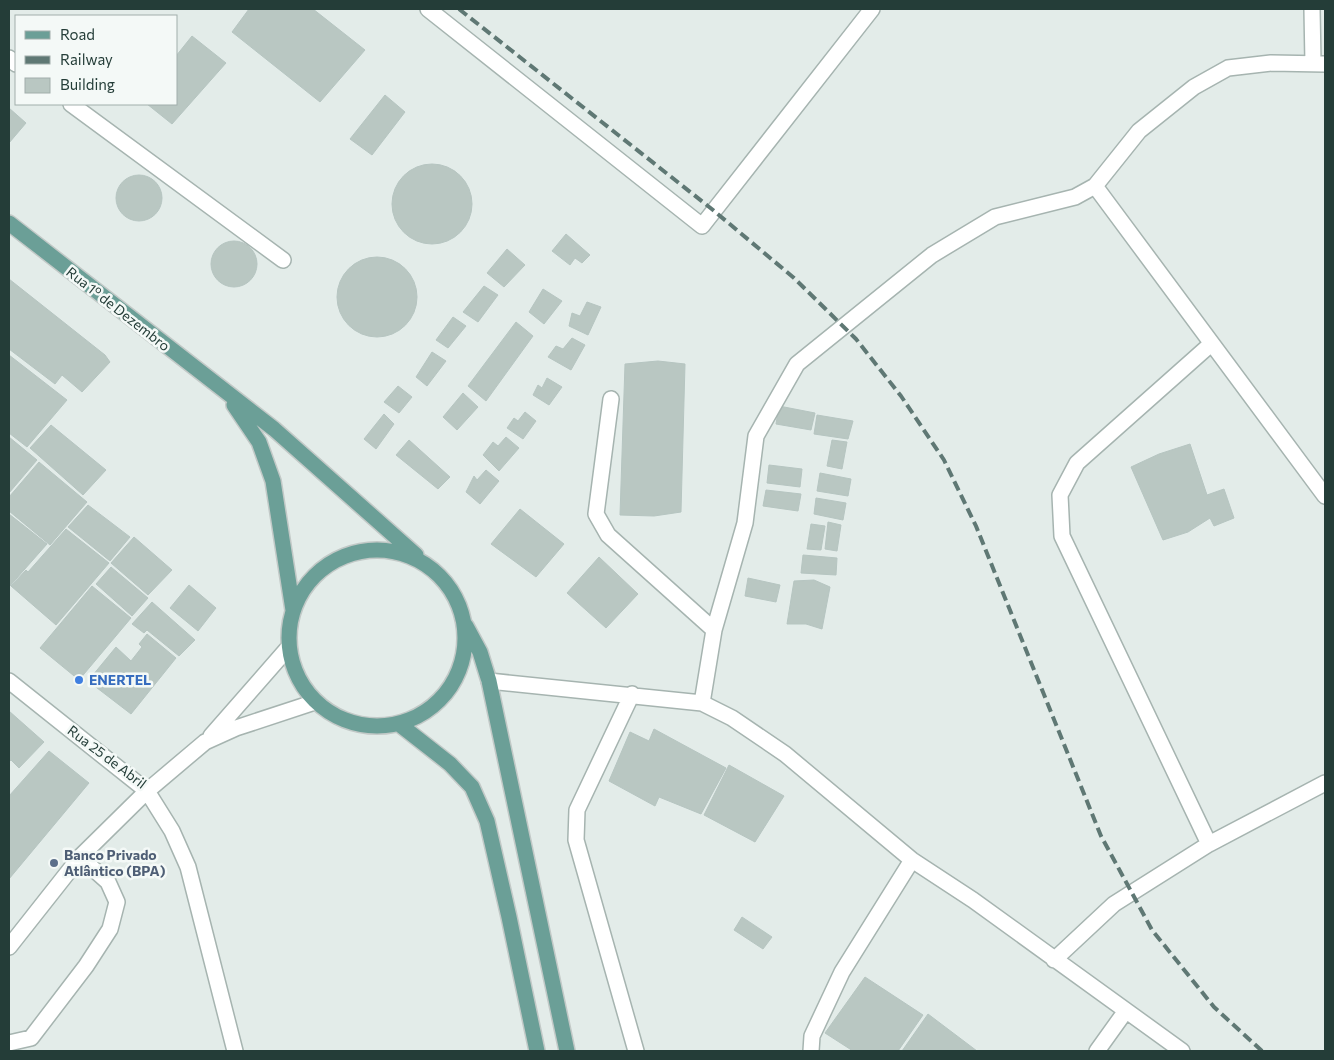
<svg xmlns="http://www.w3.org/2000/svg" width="1334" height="1060" font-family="Commissioner,sans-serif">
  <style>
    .building { fill: #b9c7c2; stroke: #b6c5c1 }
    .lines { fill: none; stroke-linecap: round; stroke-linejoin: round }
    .minor-casing { stroke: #a6b4b0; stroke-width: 18 }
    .major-casing { stroke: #c2c9c7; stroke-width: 18 }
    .minor { stroke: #fff; stroke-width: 15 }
    .major { stroke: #6b9f97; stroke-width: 15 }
    .rail { stroke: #5f7874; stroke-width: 4; stroke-dasharray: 10 5; stroke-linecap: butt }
    .shop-dot { fill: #3f7fe0; stroke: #f4f9f7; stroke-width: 2 }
    .service-dot { fill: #5c6f8a; stroke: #f4f9f7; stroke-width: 2 }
    .labels { text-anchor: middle; stroke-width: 5; stroke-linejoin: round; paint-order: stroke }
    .street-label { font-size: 14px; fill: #243d38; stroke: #f4f9f7 }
    .shop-label { font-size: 14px; font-weight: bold; fill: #366cbe; stroke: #f4f9f7; text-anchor: start }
    .service-label { font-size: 14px; font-weight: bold; fill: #4e5e75; stroke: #f4f9f7; text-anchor: start }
  </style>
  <rect width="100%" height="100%" fill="#e3ece9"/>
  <path class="building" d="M249 9H313L365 50 320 102 232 32Z
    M192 36 226 63 172 124 147 104H176V56Z
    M385 95 405 112 372 155 350 139Z
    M9 108 26 123 9 143Z
    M392 204a40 40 0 1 1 80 0a40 40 0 1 1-80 0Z
    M116 198a23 23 0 1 1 46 0a23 23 0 1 1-46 0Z
    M566 234 590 255 582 263 575 258 570 265 552 251Z
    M211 264a23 23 0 1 1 46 0a23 23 0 1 1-46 0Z
    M507 249 525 265 504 287 487 273Z
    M337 297a40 40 0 1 1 80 0a40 40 0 1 1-80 0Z
    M9 279 105 355 110 362 82 392 62 375 55 384 9 349Z
    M484 286 498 295 478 322 463 312Z
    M543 289 562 301 544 324 529 312Z
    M587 302 601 307 588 335 569 326 572 313 580 316Z
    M453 317 466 326 448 348 436 340Z
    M516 322 533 336 486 401 468 386Z
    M572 338 585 345 571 370 548 357 556 346 563 349Z
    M432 352 446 361 427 386 416 377Z
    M9 355 67 400 27 447 9 433Z
    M658 361 685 364 681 512 654 516 620 515 625 364Z
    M547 378 562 387 549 405 533 395 538 385 542 388Z
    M398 386 412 397 399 413 384 402Z
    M463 393 478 407 457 430 443 417Z
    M779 406 815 413 811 430 776 424Z
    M525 412 536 421 523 439 507 428 514 418 518 421Z
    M384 414 394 424 376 449 364 439Z
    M817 415 853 421 848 439 814 434Z
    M51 425 106 470 83 495 30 448Z
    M9 437 37 460 9 493Z
    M506 437 519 448 499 471 483 455 493 442 498 446Z
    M409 440 450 477 438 489 396 455Z
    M832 440 847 442 842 469 827 466Z
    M1190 444 1207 495 1224 489 1234 518 1214 526 1210 518 1188 532 1163 540 1131 467 1159 454Z
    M39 462 87 502 50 545 9 511V497Z
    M769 465 802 469 800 487 767 483Z
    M486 470 499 481 480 504 466 492 474 476 477 480Z
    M820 473 851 479 848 496 817 491Z
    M766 490 801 494 798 511 763 506Z
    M816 498 846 503 843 520 814 514Z
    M88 505 130 537 110 561 68 527Z
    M520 509 564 544 536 577 491 544Z
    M9 514 47 544 9 587Z
    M828 522 841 525 837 551 825 549Z
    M811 524 825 526 821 550 807 549Z
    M66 529 109 563 56 625 11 586 26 570 28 572Z
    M134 537 172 570 148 595 111 563Z
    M803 555 837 558 836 575 801 573Z
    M599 557 638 594 606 628 567 593Z
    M111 567 148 598 132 616 96 584Z
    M748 578 780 585 776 602 745 596Z
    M814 580 830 587 822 629 806 624H787L794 581Z
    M189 585 216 608 198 631 170 608Z
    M92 586 131 618 79 680 40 648Z
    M152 602 195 640 179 656 147 630 144 633 132 624Z
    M147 634 176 658 131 714 88 681 116 647 131 661 142 647 139 644Z
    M9 711 44 742 19 768 11 760 9 762Z
    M654 729 726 768 701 814 659 797 655 806 609 781 630 732 649 741Z
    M49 751 89 783 9 879V796Z
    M729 765 784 796 755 842 704 815Z
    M742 917 772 937 763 949 734 930Z
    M865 977 923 1015 898 1051H853L825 1033Z
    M928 1014 977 1051H902Z"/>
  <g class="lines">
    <g class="minor-casing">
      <path id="minor" d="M428 9 702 226 872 9
        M1312 9 1313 63
        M9 58 16 64
        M71 104 283 260
        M1095 186 1139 131 1194 87 1228 68 1271 63 1325 64
        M611 399 596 514 608 535 714 630
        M9 681 147 791 172 831 188 867 235 1051
        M489 681 702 703 732 718 785 754 912 860 973 900 1182 1051
        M632 694 577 810 576 840 636 1051
        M702 703 714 630 745 523 756 436 797 364 932 255 995 217 1075 197 1095 186 1325 496
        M211 736 288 648
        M1209 844 1062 536 1060 495 1077 463 1211 344
        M9 947 80 857 147 791 205 742 236 728 315 702
        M1054 960 1114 904 1209 844 1325 783
        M9 1043 31 1038 86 966 110 929 117 902 108 882 80 857
        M811 1051 812 1036 842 972 912 860
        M1097 1051 1125 1012"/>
    </g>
    <g class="major-casing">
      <path id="major" d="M9 223 274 429 416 555
        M234 405 259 442 273 481 293 610
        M289 638a88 88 0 1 1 176 0a88 88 0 1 1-176 0Z
        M466 626 480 652 489 681 567 1051
        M399 724 450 764 472 787 487 821 509 917 537 1051"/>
    </g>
    <use href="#minor" class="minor"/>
    <use href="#major" class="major"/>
    <path class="rail" d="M459 9 713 210 794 278 856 339 901 396 944 460 976 526 1101 836 1132 893 1152 930 1214 1007 1262 1051"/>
  </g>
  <circle class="shop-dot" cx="79" cy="680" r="5"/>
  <circle class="service-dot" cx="54" cy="863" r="5"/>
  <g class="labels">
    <g class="street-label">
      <text transform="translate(118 309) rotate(38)" y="5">Rua 1º de Dezembro</text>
      <text transform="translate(107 757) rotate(37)" y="5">Rua 25 de Abril</text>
    </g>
    <g class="shop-label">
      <text x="89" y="685">ENERTEL</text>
    </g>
    <g class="service-label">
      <text x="64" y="860">Banco Privado<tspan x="64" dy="16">Atlântico (BPA)</tspan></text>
    </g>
  </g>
  <rect width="1334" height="1060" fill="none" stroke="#243d38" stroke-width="20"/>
  <rect x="15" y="15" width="162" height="90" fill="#f4f9f7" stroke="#a1aeab"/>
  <rect x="25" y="31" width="25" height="8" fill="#6b9f97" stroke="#a1aeab"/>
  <text x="60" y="40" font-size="15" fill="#243d38">Road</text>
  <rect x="25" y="56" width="25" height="8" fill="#5f7874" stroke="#a1aeab"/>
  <text x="60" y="65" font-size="15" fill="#243d38">Railway</text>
  <rect x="25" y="78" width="25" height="15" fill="#b9c7c2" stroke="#a1aeab"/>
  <text x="60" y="90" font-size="15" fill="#243d38">Building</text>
</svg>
